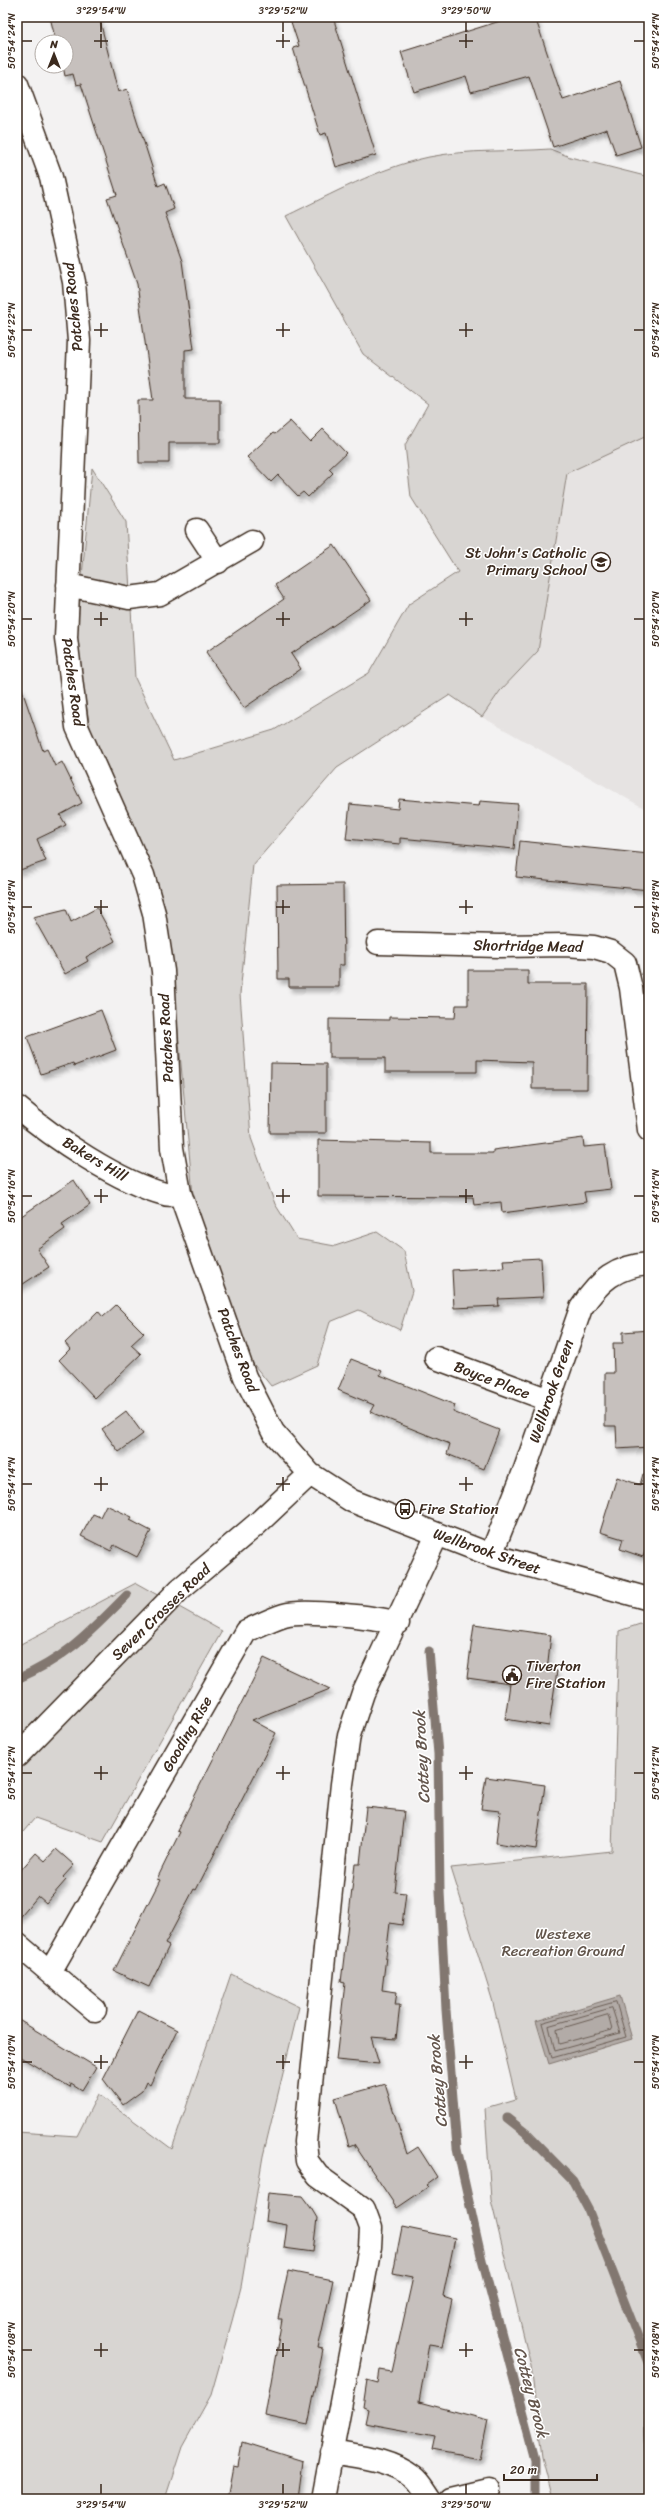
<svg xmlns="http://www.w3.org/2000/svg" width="666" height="2516" font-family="Sriracha,sans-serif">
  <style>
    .built { fill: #e6e3e2 }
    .green { fill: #d8d5d2; stroke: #8a8078 }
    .water { fill: #b2aba7; stroke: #827770 }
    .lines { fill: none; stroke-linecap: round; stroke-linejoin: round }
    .shore { stroke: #6b5e55; stroke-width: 1 }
    .stream { stroke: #827770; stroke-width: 9 }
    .building { fill: #c6c0bd; stroke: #3b2a1e; filter: url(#shadow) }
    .minor-casing { stroke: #3b2a1e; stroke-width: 25 }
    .minor { stroke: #fff; stroke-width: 22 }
    .ticks { fill: none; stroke: #3b2a1e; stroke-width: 1.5 }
    .labels { text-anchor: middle; stroke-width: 3; stroke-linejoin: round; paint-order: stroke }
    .street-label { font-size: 15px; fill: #3b2a1e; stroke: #fff }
    .poi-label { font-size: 15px; fill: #3b2a1e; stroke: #fff; text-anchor: start }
    .park-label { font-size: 15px; fill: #62554b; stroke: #fff }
    .water-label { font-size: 16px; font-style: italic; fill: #65574e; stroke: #fff }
    .neatline { fill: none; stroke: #3b2a1e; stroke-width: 1.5 }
    .ticks-label { font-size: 10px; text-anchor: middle; fill: #3b2a1e }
  </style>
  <defs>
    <filter id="shadow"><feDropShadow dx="2.5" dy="4.5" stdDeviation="2" flood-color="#0004"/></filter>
  </defs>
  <rect width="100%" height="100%" fill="#f3f2f2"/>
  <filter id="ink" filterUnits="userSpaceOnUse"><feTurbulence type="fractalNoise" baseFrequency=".025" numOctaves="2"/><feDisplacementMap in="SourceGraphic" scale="8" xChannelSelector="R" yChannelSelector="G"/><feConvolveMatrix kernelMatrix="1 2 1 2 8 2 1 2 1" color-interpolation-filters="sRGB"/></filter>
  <g filter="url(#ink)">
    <path class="built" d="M649 435V811L482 717 500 691 538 651 567 473Z"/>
    <path class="green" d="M550 149 570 157 649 177V435L567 473 538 651 500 691 482 717 450 695 337 768 253 865 240 994 251 1138 275 1204 297 1239 335 1246 377 1232 404 1251 412 1291 400 1330 359 1310 330 1322 317 1365 271 1386 233 1339 193 1195 172 966 91 734 76 642 92 468 126 522 135 678 174 760 274 730 369 673 409 604 458 572 411 497 405 445 428 404 363 354 286 216C332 194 378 168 429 157 469 149 510 152 550 149Z
      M136 1583 222 1631 103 1842 35 1818 17 1839V1646Z
      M640 1624 649 1627V2499H553L542 2457 531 2366 491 2200 485 2108 516 2099 492 1999 451 1868 612 1851 619 1631Z
      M231 1974 299 2007 263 2156 241 2287 232 2321 211 2395 182 2447 165 2499H17V2132L77 2136 98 2094 172 2149Z"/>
    <path class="water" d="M620 1996 632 2039 549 2064 536 2021Z
      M649 2392V2464C641 2443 643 2414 649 2392Z"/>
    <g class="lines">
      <path class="shore" d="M616 2002 626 2037 552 2058 542 2023Z
        M612 2008 620 2033 555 2051 549 2026Z
        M608 2015 612 2030 559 2044 557 2030Z"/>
      <path class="stream" d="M429 1651 438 1754 440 1891 446 2010 457 2148 482 2260 535 2459V2499
        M17 1679C67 1658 90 1632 127 1595
        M507 2118 526 2133 573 2181 588 2209 649 2365"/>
    </g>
    <path class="building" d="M50 17H99L118 92 127 89 158 186 165 183 174 209 165 213 182 261 194 349 185 350V399H220V443H169V463H139L138 400H153L137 284 107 198 117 195 81 84 76 85 73 74 65 76 63 66H66V42H56Z
      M306 17H333L376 155 336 167 326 133 320 135 293 48 299 46 291 22Z
      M513 17H535L563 100 620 81 641 147 616 155 607 129 553 147 529 76 471 92 466 76 414 92 401 52Z
      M290 421 310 442 323 429 346 453 329 469 333 473 308 497 303 492 298 496 278 475 271 482 247 457 273 433 275 434Z
      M334 545 371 600 291 654 301 669 244 708 206 652 284 599 275 585Z
      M21 687 43 751 47 749 55 766 62 762 82 803 60 815 66 825 37 839 46 861 17 871V688Z
      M399 799 479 806 480 801 518 804 514 849 400 838V844L346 839 350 804 398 809Z
      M520 841 649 854V890L516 877Z
      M343 884 344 965H339V987H289V979H278L277 885Z
      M97 908 115 941 86 957 88 961 65 974 33 917 66 909 71 922Z
      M468 970H528V984H588L587 1089H532V1062L477 1060V1072H385V1058H329V1019L389 1020V1017L455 1018 456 1005H468Z
      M101 1010 116 1050 74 1066 73 1063 41 1074 27 1037Z
      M271 1063 326 1064V1133H270Z
      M583 1138 584 1147 605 1145 611 1189 584 1192 586 1202 502 1213 501 1202 474 1205 473 1197 318 1196V1140L431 1143V1153H493V1150Z
      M74 1180 90 1205 62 1224 65 1229 37 1249 49 1267 17 1288V1219Z
      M541 1258 543 1297 498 1299 499 1306 454 1308 452 1270 504 1267 503 1260Z
      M116 1305 144 1333 131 1345 141 1354 95 1398 59 1360 70 1349 65 1343 98 1311 103 1317Z
      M649 1330V1447L617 1449 616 1426H605V1373H614L613 1343H623V1332Z
      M351 1359 382 1371 380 1375 455 1405 453 1412 499 1430 484 1469 447 1454 450 1444 370 1412 374 1405 338 1390Z
      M126 1411 143 1434 119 1452 102 1429Z
      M643 1474 649 1475V1547L647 1546 643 1557 620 1549 623 1539 600 1532 617 1477 640 1485Z
      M106 1505 132 1517 130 1520 151 1531 137 1557 114 1545 111 1551 81 1536 93 1514 100 1517Z
      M474 1624 551 1635 547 1670 557 1671 549 1726 505 1719 510 1684 467 1678Z
      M264 1658 330 1689 252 1720 276 1733 196 1890 194 1889 165 1944 169 1946 149 1987 114 1971 160 1880 157 1879 180 1832 177 1831Z
      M486 1777 545 1785 536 1849 496 1843 500 1811 481 1809Z
      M366 1807 404 1811 395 1892 406 1893 402 1925 390 1923 382 1990 397 1992 395 2005H400L396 2039 371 2037 379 2064 336 2060 345 1983 341 1982 355 1864H360Z
      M56 1849 74 1865 63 1877 66 1880 46 1903 38 1896 17 1921V1874L36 1853 45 1861Z
      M138 2010 177 2030 150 2085 146 2082 142 2091 123 2105 103 2079Z
      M17 2019 96 2067 82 2090 71 2083 70 2087 17 2055Z
      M385 2084 407 2154 418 2147 437 2177 426 2185 428 2187 397 2208 354 2144 349 2146 335 2098Z
      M268 2193 302 2196 311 2208 317 2218 313 2252 284 2248 287 2225 265 2221Z
      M402 2227 455 2238 443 2296 452 2299 442 2346 429 2344 419 2402 488 2420 480 2459 432 2450 435 2436 365 2423 368 2409 363 2407 367 2380 378 2383 380 2370 392 2372 413 2277 393 2273Z
      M288 2271 333 2280 318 2349 323 2350 308 2425 265 2416 282 2319H278Z
      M242 2442 303 2461 298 2499H227L233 2467 238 2468Z"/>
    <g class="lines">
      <g class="minor-casing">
        <path id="minor" d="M17 84 51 177 74 282 79 341 66 638 77 727 143 875 154 913 163 971 172 1148 180 1193 245 1377 273 1432 310 1474 352 1501 491 1555 649 1599
          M197 530 218 562
          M68 585 129 598 160 594 252 541
          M378 943 500 946 565 945 594 947 611 952 625 963 631 988 649 1130
          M17 1107C52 1137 120 1183 165 1194 169 1196 175 1194 180 1193
          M436 1358 549 1400
          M491 1555 525 1469 581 1308C599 1281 616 1266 649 1264
          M17 1756 180 1589 257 1524 310 1474
          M17 1944 50 1972
          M95 2010 50 1972 246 1631C258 1626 271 1619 284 1615 304 1609 376 1617 398 1623
          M331 2452C359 2457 390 2459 413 2477 420 2482 425 2492 430 2499
          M323 2499 370 2247 371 2228 364 2209 318 2176 307 2161 305 2142 342 1784 349 1735 363 1693 437 1535
          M451 2499 489 2490"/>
      </g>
      <use href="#minor" class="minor"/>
    </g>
  </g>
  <path class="ticks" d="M101 22V32M283 22V32M466 22V32M101 34V48M283 34V48M466 34V48M22 41H32M94 41H108M276 41H290M459 41H473M634 41H644M101 323V337M283 323V337M466 323V337M22 330H32M94 330H108M276 330H290M459 330H473M634 330H644M101 612V626M283 612V626M466 612V626M22 619H32M94 619H108M276 619H290M459 619H473M634 619H644M101 900V914M283 900V914M466 900V914M22 907H32M94 907H108M276 907H290M459 907H473M634 907H644M101 1189V1203M283 1189V1203M466 1189V1203M22 1196H32M94 1196H108M276 1196H290M459 1196H473M634 1196H644M101 1477V1491M283 1477V1491M466 1477V1491M22 1484H32M94 1484H108M276 1484H290M459 1484H473M634 1484H644M101 1766V1780M283 1766V1780M466 1766V1780M22 1773H32M94 1773H108M276 1773H290M459 1773H473M634 1773H644M101 2055V2069M283 2055V2069M466 2055V2069M22 2062H32M94 2062H108M276 2062H290M459 2062H473M634 2062H644M101 2343V2357M283 2343V2357M466 2343V2357M22 2350H32M94 2350H108M276 2350H290M459 2350H473M634 2350H644M101 2484V2494M283 2484V2494M466 2484V2494"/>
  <defs>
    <g id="school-ring" transform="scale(1)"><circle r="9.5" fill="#fff" stroke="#3b2a1e" stroke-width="1.5"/><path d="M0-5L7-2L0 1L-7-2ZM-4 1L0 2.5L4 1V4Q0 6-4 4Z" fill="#3b2a1e"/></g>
    <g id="bus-ring" transform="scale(1)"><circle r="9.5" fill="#fff" stroke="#3b2a1e" stroke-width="1.5"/><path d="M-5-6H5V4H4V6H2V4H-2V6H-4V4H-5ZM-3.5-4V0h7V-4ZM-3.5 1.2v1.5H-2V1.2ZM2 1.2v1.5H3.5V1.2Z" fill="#3b2a1e"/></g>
    <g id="civic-ring" transform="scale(1)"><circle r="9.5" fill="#fff" stroke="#3b2a1e" stroke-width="1.5"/><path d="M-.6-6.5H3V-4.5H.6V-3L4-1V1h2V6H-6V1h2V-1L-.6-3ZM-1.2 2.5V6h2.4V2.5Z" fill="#3b2a1e"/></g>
  </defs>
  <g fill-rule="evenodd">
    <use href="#school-ring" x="601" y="562"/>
    <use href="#bus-ring" x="405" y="1509"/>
    <use href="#civic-ring" x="512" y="1675"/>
  </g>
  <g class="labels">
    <g class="street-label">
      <text transform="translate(73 307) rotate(-96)" y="5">Patches Road</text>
      <text transform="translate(73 682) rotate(82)" y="5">Patches Road</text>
      <text transform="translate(528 946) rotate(1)" y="5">Shortridge Mead</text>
      <text transform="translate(166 1038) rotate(-93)" y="5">Patches Road</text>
      <text transform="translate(95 1159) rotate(31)" y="5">Bakers Hill</text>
      <text transform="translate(238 1350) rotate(69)" y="5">Patches Road</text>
      <text transform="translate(492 1380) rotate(21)" y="5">Boyce Place</text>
      <text transform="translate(551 1391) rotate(-71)" y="5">Wellbrook Green</text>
      <text transform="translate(487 1551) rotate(19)" y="5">Wellbrook Street</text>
      <text transform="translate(161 1612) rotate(-44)" y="5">Seven Crosses Road</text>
      <text transform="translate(187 1734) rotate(-60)" y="5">Gooding Rise</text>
    </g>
    <g class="poi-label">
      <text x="587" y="558" text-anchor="end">St John's Catholic<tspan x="587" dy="17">Primary School</tspan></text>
      <text x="419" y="1514">Fire Station</text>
      <text x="526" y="1671">Tiverton<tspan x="526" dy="17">Fire Station</tspan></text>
    </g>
    <g class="park-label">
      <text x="563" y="1939">Westexe<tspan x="563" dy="17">Recreation Ground</tspan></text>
    </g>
    <g class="water-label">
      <text transform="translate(421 1757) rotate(-93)" y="6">Cottey Brook</text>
      <text transform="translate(437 2081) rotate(-95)" y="6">Cottey Brook</text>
      <text transform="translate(532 2392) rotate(75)" y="6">Cottey Brook</text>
    </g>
  </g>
  <rect width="666" height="2516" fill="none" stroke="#fff" stroke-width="44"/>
  <g transform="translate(54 54)"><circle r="19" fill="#ffffff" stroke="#b1aaa5"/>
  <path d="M0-3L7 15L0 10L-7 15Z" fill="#3b2a1e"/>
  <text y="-6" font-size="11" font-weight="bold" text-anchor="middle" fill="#3b2a1e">N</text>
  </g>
  <path d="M504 2474v6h93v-6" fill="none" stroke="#3b2a1e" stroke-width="2"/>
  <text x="510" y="2474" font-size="12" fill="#3b2a1e" stroke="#ffffff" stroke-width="3" paint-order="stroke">20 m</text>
  <rect x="22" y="22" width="622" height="2472" class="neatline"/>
  <g class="ticks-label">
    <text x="101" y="14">3°29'54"W</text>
    <text x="283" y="14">3°29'52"W</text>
    <text x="466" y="14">3°29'50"W</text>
    <text transform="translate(11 41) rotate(-90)" y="4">50°54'24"N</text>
    <text transform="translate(655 41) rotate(-90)" y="4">50°54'24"N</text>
    <text transform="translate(11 330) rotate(-90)" y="4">50°54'22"N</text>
    <text transform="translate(655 330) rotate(-90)" y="4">50°54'22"N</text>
    <text transform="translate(11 619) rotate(-90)" y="4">50°54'20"N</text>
    <text transform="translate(655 619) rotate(-90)" y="4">50°54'20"N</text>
    <text transform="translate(11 907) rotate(-90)" y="4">50°54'18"N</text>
    <text transform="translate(655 907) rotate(-90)" y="4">50°54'18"N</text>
    <text transform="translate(11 1196) rotate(-90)" y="4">50°54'16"N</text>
    <text transform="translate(655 1196) rotate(-90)" y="4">50°54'16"N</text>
    <text transform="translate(11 1484) rotate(-90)" y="4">50°54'14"N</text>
    <text transform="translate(655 1484) rotate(-90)" y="4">50°54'14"N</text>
    <text transform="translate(11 1773) rotate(-90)" y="4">50°54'12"N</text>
    <text transform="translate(655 1773) rotate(-90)" y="4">50°54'12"N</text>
    <text transform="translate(11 2062) rotate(-90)" y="4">50°54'10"N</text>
    <text transform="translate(655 2062) rotate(-90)" y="4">50°54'10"N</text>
    <text transform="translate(11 2350) rotate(-90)" y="4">50°54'08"N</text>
    <text transform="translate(655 2350) rotate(-90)" y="4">50°54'08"N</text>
    <text x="101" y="2508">3°29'54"W</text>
    <text x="283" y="2508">3°29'52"W</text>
    <text x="466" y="2508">3°29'50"W</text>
  </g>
</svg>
